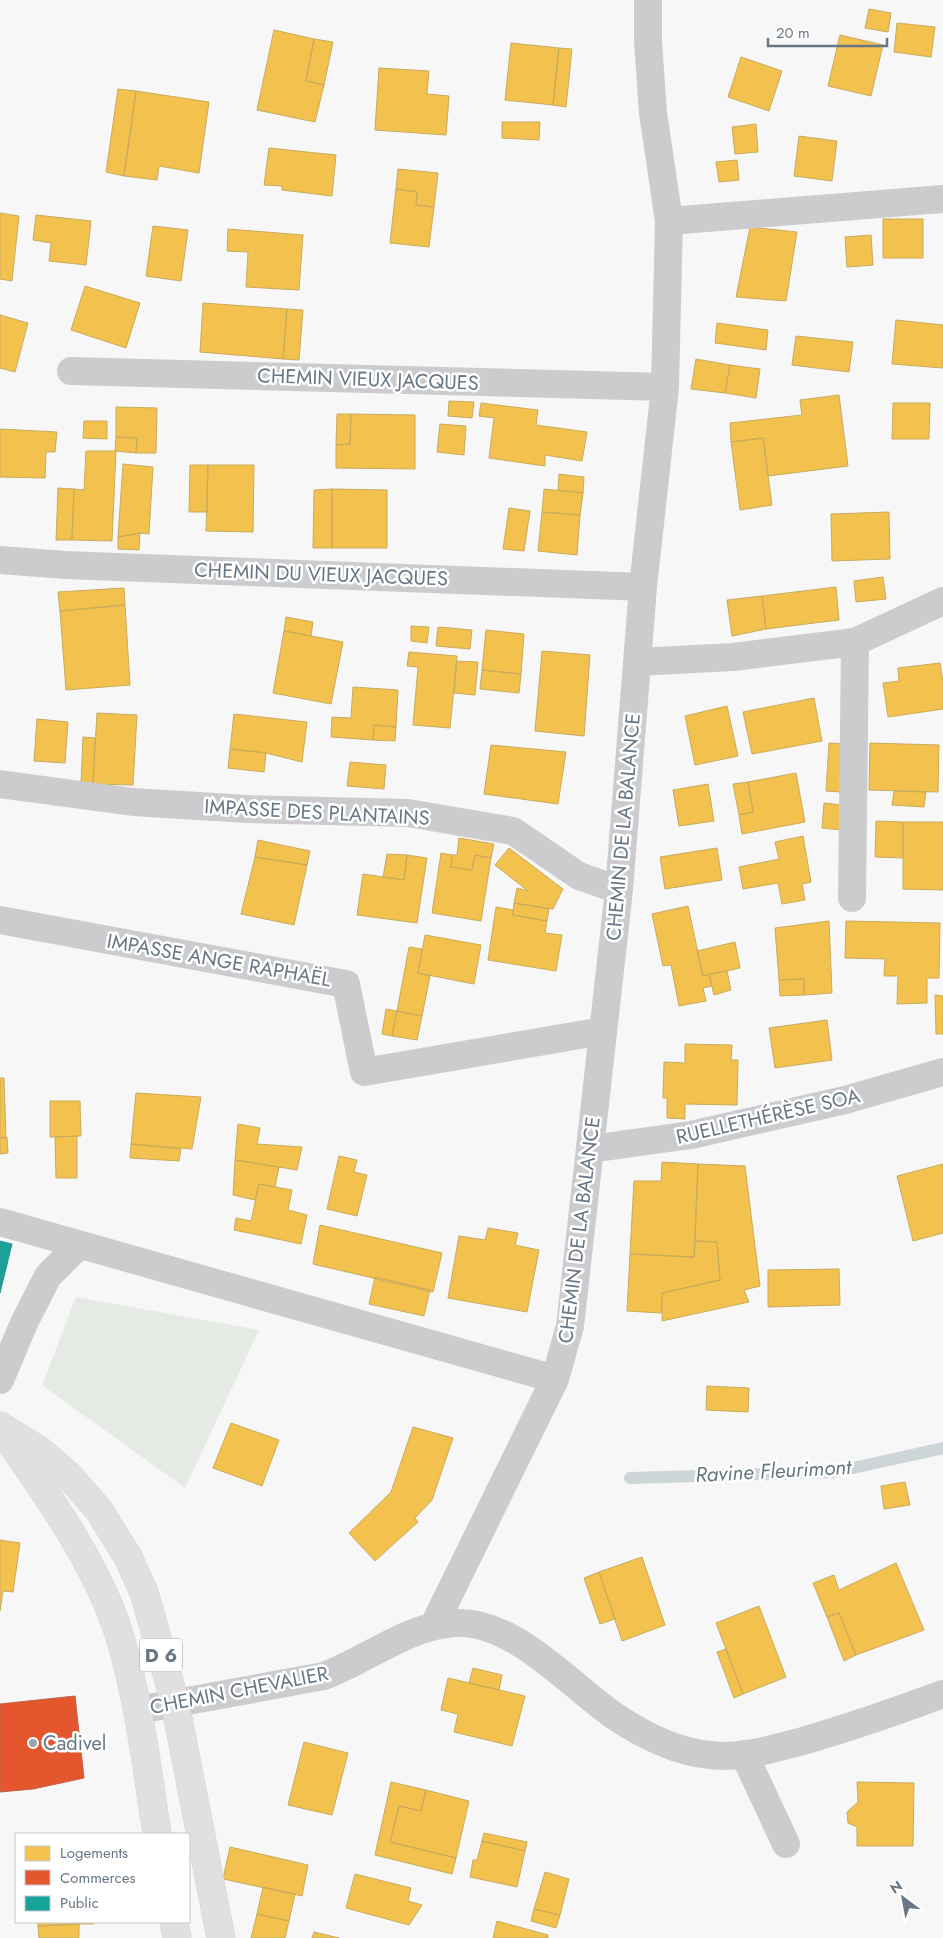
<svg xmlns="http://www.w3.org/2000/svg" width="943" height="1938" font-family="Jost,sans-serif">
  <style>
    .green { fill: #e6eae5 }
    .homes { fill: #f2c14e; stroke: #c9ab5e }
    .shops { fill: #e4572e; stroke: #bf6148 }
    .public { fill: #17a398; stroke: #2f9692 }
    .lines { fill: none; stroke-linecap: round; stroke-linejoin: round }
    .stream { stroke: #ced5d8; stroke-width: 12 }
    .major-casing { stroke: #d3d4d5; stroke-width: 29 }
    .minor { stroke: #ccccce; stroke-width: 28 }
    .major { stroke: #e0e0e1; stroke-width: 28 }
    .poi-dot { fill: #9aa4ad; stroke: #fff; stroke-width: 2 }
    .labels { text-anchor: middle; stroke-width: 5; stroke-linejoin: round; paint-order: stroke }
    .shield { fill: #fff; stroke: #95a0aa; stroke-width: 1 }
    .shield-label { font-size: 19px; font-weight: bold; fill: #687785 }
    .street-label { font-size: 20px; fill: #687785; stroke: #fff }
    .poi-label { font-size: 20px; fill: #687785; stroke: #fff; text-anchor: start }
    .water-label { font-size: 21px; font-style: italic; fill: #647881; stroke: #fff }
  </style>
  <rect width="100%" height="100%" fill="#f7f7f7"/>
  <path class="green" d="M76 1297 259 1330 185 1488 42 1385Z"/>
  <path class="homes" d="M869 9 891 13 888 32 865 28Z
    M897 23 935 27 931 57 894 52Z
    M274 30 314 39 306 81 324 85 315 122 257 110Z
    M840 35 883 45 871 96 828 86Z
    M314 39 333 42 324 85 306 81Z
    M511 43 559 48 553 105 505 100Z
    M559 48 572 49 566 107 553 105Z
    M741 57 782 71 769 111 728 97Z
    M379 68 429 71 427 94 449 96 446 135 375 130Z
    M118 89 136 91 124 176 106 172Z
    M136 91 209 102 199 173 159 166 157 180 124 176Z
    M502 122H540L539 140 502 138Z
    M756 124 758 152 735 154 732 127Z
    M799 136 837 141 832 181 794 176Z
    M269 148 336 155 332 196 282 190V186L264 185Z
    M737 160 739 180 719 182 716 162Z
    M398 169 438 173 434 207 416 205 417 192 396 189Z
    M396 189 417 192 416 205 434 207 429 247 390 243Z
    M0 213 19 216 12 281 0 279Z
    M36 215 91 221 86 265 49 261 51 243 33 240Z
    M883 219H923V258H883Z
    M153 226 188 230 181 281 146 276Z
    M750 227 797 232 786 301 736 297Z
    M228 229 303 235 299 290 246 287 248 252 227 251Z
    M871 235 873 265 847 267 845 237Z
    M85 286 140 303 126 348 71 330Z
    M203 303 287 309 283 359 200 352Z
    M287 309 303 310 299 360 283 359Z
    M0 315 28 323 15 372 0 368Z
    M896 320 943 325V368L892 364Z
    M717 323 768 330 766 350 715 343Z
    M796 336 853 342 849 372 792 365Z
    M696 359 730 365 725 393 691 389Z
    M730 365 760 369 756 398 725 393Z
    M839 395 848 466 768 476 763 438 731 442 730 423 802 415 800 400Z
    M449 401 474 402 472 418 448 416Z
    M481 403 538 410 536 425 587 432 582 461 545 455V466L489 458 494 418 479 416Z
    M893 403H930L929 439H892Z
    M116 407 157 408 156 453H136L137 438 116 437Z
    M337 414H351L350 444 336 445Z
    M351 414 415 415V469L336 468V445L350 444Z
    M84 421H107V439L83 438Z
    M440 424 466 426 464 455 437 452Z
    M0 429 57 432 55 452H46L45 478 0 477Z
    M116 437 137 438 136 453 115 451Z
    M763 438 772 505 740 510 731 442Z
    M86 451H116L112 541 72 540 74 489 84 490Z
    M123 464 153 467 149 534 140 533 118 537Z
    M190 465H208L207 512H189Z
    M208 465H254L253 532 206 531Z
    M559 474 584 477 583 493 558 490Z
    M58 488 74 489 72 540H56Z
    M332 489 387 490V548H332Z
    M332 489V548H313L314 490Z
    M544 489 583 493 580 515 542 512Z
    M509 508 530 511 524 551 503 549Z
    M542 512 580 515 577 555 538 551Z
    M889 512 890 559 832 561 831 514Z
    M140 533 139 550 118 549V537Z
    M883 577 886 599 856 602 854 581Z
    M836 587 839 620 766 629 762 596Z
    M124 588 125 605 60 611 58 592Z
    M762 596 766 629 732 636 727 600Z
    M125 605 130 685 66 690 60 611Z
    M286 617 313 622 311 636 284 631Z
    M411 626 429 627 427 643 411 641Z
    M438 627 472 630 470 649 436 646Z
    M486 630 524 634 521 674 482 670Z
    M284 631 343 642 331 704 273 693Z
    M542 651 590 655 584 736 535 731Z
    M409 652 457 656 450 728 413 725 418 667 407 666Z
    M457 661 478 662 475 695 454 693Z
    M940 663 943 682V709L888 717 883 683 899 681 898 668Z
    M482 670 521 674 519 693 480 689Z
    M353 687 398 690 396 727 374 725 373 740 331 737 332 717 351 718Z
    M814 698 822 741 752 754 743 712Z
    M727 706 738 756 695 765 685 716Z
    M97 713 137 715 133 785 93 784Z
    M234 714 307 722 302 762 266 753 230 749Z
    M37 719 68 722 65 763 34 761Z
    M374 725 396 727 395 741 373 740Z
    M83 737 95 738 93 784 81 783Z
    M829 743 845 744 841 792 826 791Z
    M870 743 939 745 938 792 869 790Z
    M491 745 566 752 558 804 484 794Z
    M230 749 266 753 264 772 228 768Z
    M350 762 386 765 384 789 347 786Z
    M796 773 805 822 742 834 739 815 753 812 748 782Z
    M748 782 753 812 739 815 733 784Z
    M708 784 714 821 679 826 673 790Z
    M894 791 926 792 924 807 892 805Z
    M824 803 843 805 841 830 822 828Z
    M876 821 903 822V858L875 857Z
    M903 822H943V890L903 889Z
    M803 836 811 882 802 884 805 900 782 904 778 883 743 889 739 867 779 859 775 842Z
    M459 838 494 844 491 858 475 855 472 870 451 867 452 855H457Z
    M258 840 310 851 307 865 255 857Z
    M509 848 563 889 553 909 514 903 517 888 528 891 495 865Z
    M717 848 722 880 665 889 660 857Z
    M441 853 452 855 451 867 472 870 475 855 491 858 481 921 432 913Z
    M387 854 407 855 404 880 383 877Z
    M407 855 427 858 417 923 357 915 363 874 404 880Z
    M255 857 307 865 294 925 241 914Z
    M514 903 549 909 547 921 513 915Z
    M688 906 703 976 709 974 712 986 703 988 706 1001 679 1006 671 965 663 966 652 914Z
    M496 907 513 910V915L547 921 545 933 562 935 556 971 488 960Z
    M829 921 832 993 804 995V979L779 980 775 928Z
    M846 921 940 923 939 978H927V1003L897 1004 898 976H884L885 959 845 958Z
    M425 935 481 945 474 984 418 973Z
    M735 942 740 968 703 976 697 951Z
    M409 947 422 949 418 973 430 976 422 1016 397 1011Z
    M727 971 731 990 714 995 709 974Z
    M804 979V995L780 996 779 980Z
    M935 995 943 996V1034H936Z
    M386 1009 397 1011 392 1036 382 1034Z
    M397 1011 422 1016 417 1040 392 1036Z
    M827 1020 832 1060 775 1068 769 1028Z
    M685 1044 732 1045 731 1060H738L737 1105 685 1104V1119L667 1118V1098H663L664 1062 685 1063Z
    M0 1078H4L6 1138H0Z
    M136 1093 201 1097 192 1149 131 1144Z
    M50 1101H80L81 1136 50 1137Z
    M238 1124 260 1128 257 1144 302 1147 297 1170 235 1160Z
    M77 1136V1178H56L55 1137Z
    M7 1137 8 1153 0 1154V1138Z
    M131 1144 181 1149 179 1161 130 1158Z
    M339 1156 357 1160 354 1172 367 1175 357 1216 327 1209Z
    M235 1160 279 1167 275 1187 259 1184 255 1200 233 1195Z
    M662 1162 698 1164 694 1257 630 1254 634 1181H661Z
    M698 1164 745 1166 760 1286 744 1290 749 1302 662 1321V1293L720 1280 717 1242 695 1241Z
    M943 1164V1233L913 1241 897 1176Z
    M259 1184 292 1190 288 1210 307 1215 301 1244 234 1230 236 1218 251 1221Z
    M320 1225 442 1253 433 1292 313 1264Z
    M488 1228 518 1233 515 1245 539 1250 527 1312 448 1298 459 1236 485 1240Z
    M695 1241 717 1242 720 1280 662 1293 661 1313 627 1311 630 1254 694 1257Z
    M839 1269 840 1305 768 1307V1270Z
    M375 1277 430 1290 424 1316 369 1304Z
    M707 1386 749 1388 748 1412 706 1410Z
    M231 1423 279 1440 262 1486 213 1468Z
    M413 1427 453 1438 432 1500 415 1518 418 1522 375 1561 349 1533 391 1492Z
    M905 1482 910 1505 884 1509 881 1486Z
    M0 1540 20 1543 13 1592 3 1591 0 1611Z
    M642 1557 665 1625 622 1641 599 1572Z
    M896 1563 924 1630 856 1655 839 1613 827 1617 813 1583 834 1575 839 1590Z
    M599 1572 615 1619 600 1624 584 1578Z
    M759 1606 786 1677 743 1694 716 1623Z
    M839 1613 856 1655 844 1661 827 1617Z
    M726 1649 743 1694 734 1698 717 1652Z
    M473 1668 502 1675 499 1690 469 1683Z
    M448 1678 525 1696 512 1746 454 1732 458 1714 441 1710Z
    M304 1742 348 1753 332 1815 288 1805Z
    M391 1782 426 1790 421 1811 399 1806 390 1842 456 1858 452 1874 375 1855Z
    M857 1782 914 1783 913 1846H857V1827L848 1823 847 1812 858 1802Z
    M426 1790 469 1801 456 1858 390 1842 399 1806 421 1811Z
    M484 1833 527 1842 525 1851 482 1841Z
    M482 1841 525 1851 517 1887 470 1877 473 1860H477Z
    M230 1847 308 1865 302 1896 223 1879Z
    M545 1872 569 1879 560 1915 534 1909Z
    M355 1874 411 1888 408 1901 422 1905 409 1925 346 1908Z
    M263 1887 295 1894 289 1921 257 1914Z
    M534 1909 560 1915 556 1928 531 1921Z
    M257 1914 289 1921 285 1938H251Z
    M497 1921 548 1935V1938H493Z
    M38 1922H79V1924L38 1926Z
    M79 1922H94V1924H79Z
    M79 1924V1938H39L38 1926Z
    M314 1932 339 1938H312Z"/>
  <path class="shops" d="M75 1696 84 1778 33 1789 0 1792V1704Z"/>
  <path class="public" d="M0 1241 12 1244 0 1293Z"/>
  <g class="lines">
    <path class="stream" d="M630 1478 835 1472 943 1448"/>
    <g class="major-casing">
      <path id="major" d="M0 1426 39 1450 69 1476 98 1509 128 1557 145 1595 175 1703 221 1938
        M5 1434C48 1497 97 1563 120 1637 139 1701 147 1768 157 1834
        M174 1922 177 1938"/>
    </g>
    <path class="minor" d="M669 221 943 199
      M71 371 665 387
      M0 560 65 565 643 587
      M637 662 733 657 855 642 943 601
      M0 784 133 802 248 809 408 813 513 831 579 876 619 890
      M852 898 855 642
      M0 920 346 984 364 1072 603 1031
      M590 1149 691 1135 845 1100 943 1072
      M0 1222 555 1379
      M0 1380 24 1323 48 1276 79 1245
      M434 1625 555 1379 570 1326 619 890 643 587 665 387 669 221 653 113 648 41V0
      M138 1710 324 1676C367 1660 409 1625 456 1623 513 1620 569 1684 613 1715 641 1734 676 1752 710 1755 741 1759 773 1749 803 1741 851 1727 897 1711 943 1694
      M744 1754 786 1844"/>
    <use href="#major" class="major"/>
  </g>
  <circle class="poi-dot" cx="33" cy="1743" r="5"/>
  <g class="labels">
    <rect class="shield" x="140" y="1638.5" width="42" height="33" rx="4"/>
    <g class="shield-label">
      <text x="161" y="1662">D 6</text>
    </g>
    <g class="street-label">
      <text transform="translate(368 379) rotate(2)" y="7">CHEMIN VIEUX JACQUES</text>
      <text transform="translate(321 574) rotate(2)" y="7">CHEMIN DU VIEUX JACQUES</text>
      <text transform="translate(317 812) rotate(3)" y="7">IMPASSE DES PLANTAINS</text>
      <text transform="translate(623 827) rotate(-85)" y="7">CHEMIN DE LA BALANCE</text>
      <text transform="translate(219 960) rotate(10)" y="7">IMPASSE ANGE RAPHAËL</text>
      <text transform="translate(768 1116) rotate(-13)" y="7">RUELLETHÉRÈSE SOA</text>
      <text transform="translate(579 1230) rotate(-83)" y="7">CHEMIN DE LA BALANCE</text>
      <text transform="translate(239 1690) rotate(-11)" y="7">CHEMIN CHEVALIER</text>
    </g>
    <g class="poi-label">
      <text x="43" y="1750">Cadivel</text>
    </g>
    <g class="water-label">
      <text transform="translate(773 1471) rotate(-3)" y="7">Ravine Fleurimont</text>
    </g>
  </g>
  <rect x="15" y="1833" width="175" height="90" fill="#ffffff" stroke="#c3c9ce"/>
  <rect x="25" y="1846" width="25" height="15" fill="#f2c14e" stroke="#c3c9ce"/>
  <text x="60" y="1858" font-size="15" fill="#687785">Logements</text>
  <rect x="25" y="1870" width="25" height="15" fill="#e4572e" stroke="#c3c9ce"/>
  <text x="60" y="1883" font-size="15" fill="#687785">Commerces</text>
  <rect x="25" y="1896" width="25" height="15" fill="#17a398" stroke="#c3c9ce"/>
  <text x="60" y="1908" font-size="15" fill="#687785">Public</text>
  <g transform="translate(903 1898) rotate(328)" stroke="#ffffff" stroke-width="4" paint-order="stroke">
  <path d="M0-4L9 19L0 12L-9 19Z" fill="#687785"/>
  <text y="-8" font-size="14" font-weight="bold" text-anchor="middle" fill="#687785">N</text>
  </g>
  <path d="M768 38v8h119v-8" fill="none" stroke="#687785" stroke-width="2.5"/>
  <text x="776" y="38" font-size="15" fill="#687785" stroke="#ffffff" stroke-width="4" paint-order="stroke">20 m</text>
</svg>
